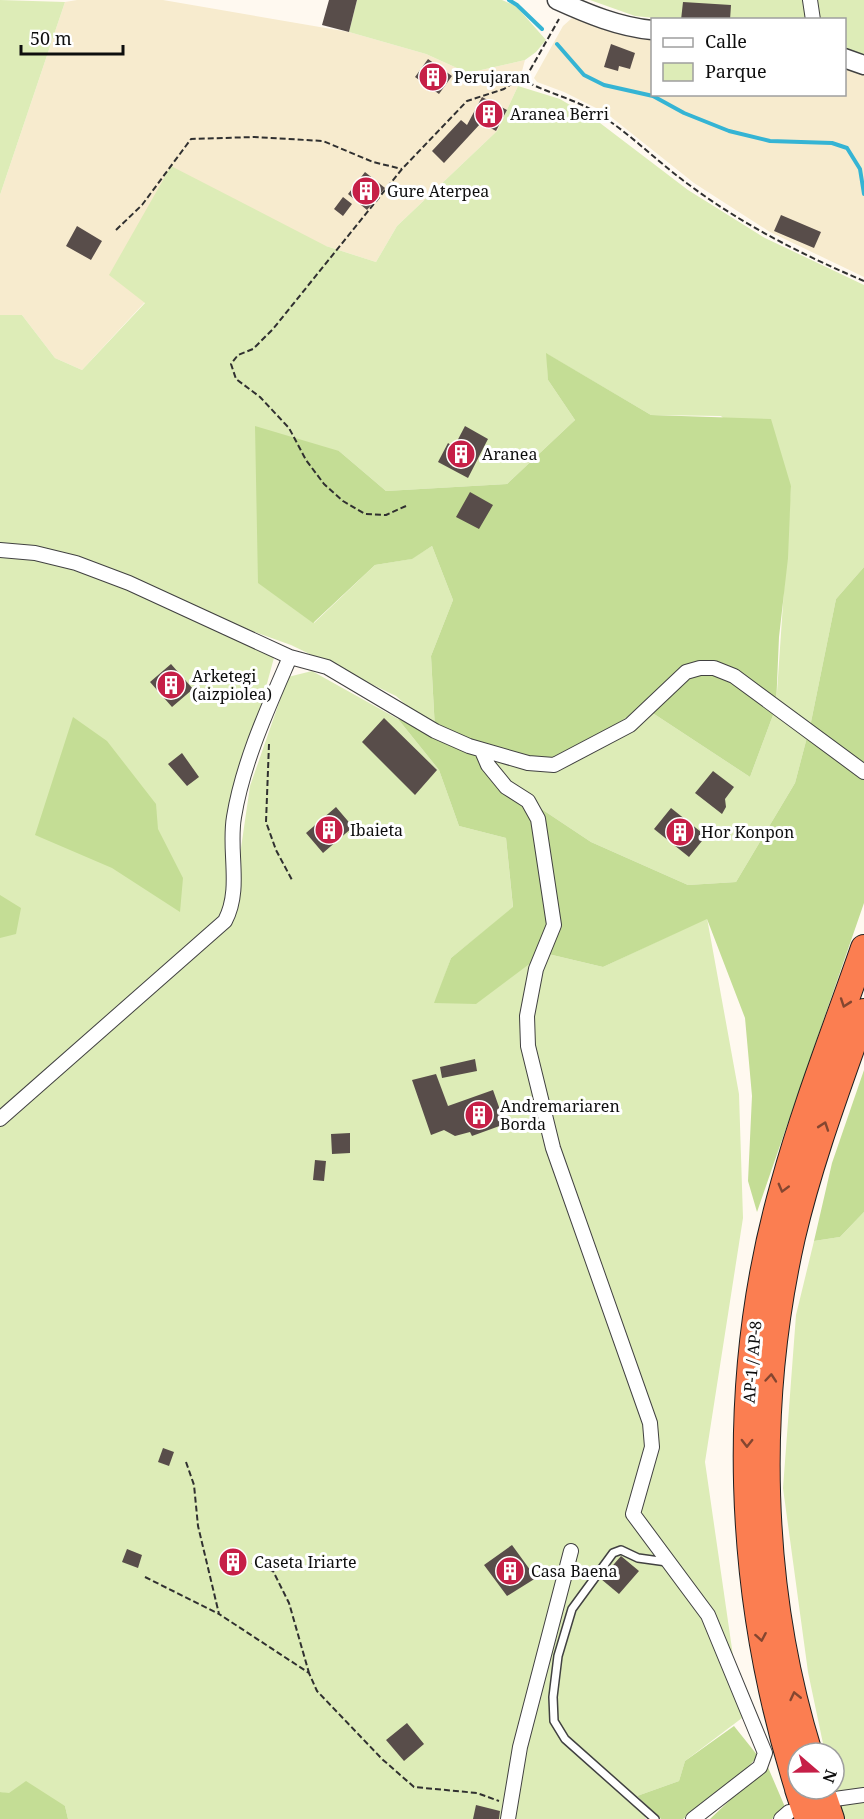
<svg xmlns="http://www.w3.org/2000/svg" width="864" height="1819" font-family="'Noto Serif',serif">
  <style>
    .farmland { fill: #f7ebce }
    .green { fill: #ddecb7 }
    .forest { fill: #c4dd95 }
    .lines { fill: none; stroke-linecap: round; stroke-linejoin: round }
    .stream { stroke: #35b4d4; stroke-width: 4 }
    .building { fill: #584d4a }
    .service-casing { stroke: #414141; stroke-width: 10 }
    .minor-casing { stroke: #414141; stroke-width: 16 }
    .tertiary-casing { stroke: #414141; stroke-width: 21 }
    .motorway-casing { stroke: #1f1f1f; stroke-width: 28 }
    .path { stroke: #303030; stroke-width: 2; stroke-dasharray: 6 3; stroke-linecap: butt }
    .service { stroke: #fff; stroke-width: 7 }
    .minor { stroke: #fff; stroke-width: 14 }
    .tertiary { stroke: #fff; stroke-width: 18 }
    .motorway { stroke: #fb7e51; stroke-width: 26 }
    .oneway { stroke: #844630 }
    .labels { text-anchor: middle; stroke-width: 6; stroke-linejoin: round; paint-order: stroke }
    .poi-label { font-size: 16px; fill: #0e0e0e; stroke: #fff; text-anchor: start }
    .street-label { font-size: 16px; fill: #0e0e0e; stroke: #fff }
  </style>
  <rect width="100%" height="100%" fill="#fff9f0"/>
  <path class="farmland" d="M77 0H163L349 32 426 54 468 73 525 60 518 86 497 131 397 226 376 262 326 246 145 302 82 370 55 358 22 315H0V195L65 2Z
    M572 18 652 31V94H844L845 58 864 65V277L770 232 694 183 606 113 564 92 537 82 534 78 563 26Z"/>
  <path class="green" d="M0 0 65 2 0 195Z
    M357 0H502L516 6 546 40 536 52 525 60 468 73 426 54 349 32Z
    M590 0H864V62L845 53 844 20 664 19 635 16Z
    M518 86 560 99 600 123 688 190 765 238 864 285V567L836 599 811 722 795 783 736 882 688 885 591 842 504 784 485 754 642 706 750 777 776 707 791 486 721 416 651 415 547 354 548 380 575 420 507 484 386 491 339 451 314 623 375 565 411 559 432 546 453 600 431 656 435 731 396 696 291 645 165 600 275 654 241 779 233 903 250 786 288 677 312 671 398 719 439 770 459 826 506 838 513 908 451 958 435 1003 544 953 603 967 707 918 739 1094 743 1218 705 1462 742 1718 685 1761 679 1781 637 1796 646 1819H68L65 1806 0 1792V315H22L55 358 82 370 145 303 109 275 171 166 326 246 376 262 397 226 497 131Z
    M864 1212V1819H844L835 1799 834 1753H825L808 1672 783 1488 796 1315 814 1241 840 1237Z"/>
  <path class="forest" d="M546 353 651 415 771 419 791 486 788 558 779 637 776 707 750 777 642 706 567 760 486 754 504 784 591 842 688 885 736 882 795 783 811 722 836 599 864 567V903L757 1212 748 1181 752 1096 745 1018 707 919 603 967 544 953 476 1004 434 1003 451 958 513 907 506 838 459 826 439 770 398 719 435 730 431 656 453 600 432 546 412 559 375 565 313 623 258 583 255 426 339 451 386 491 507 484 575 420 548 380Z
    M73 717 107 741 156 804 158 829 183 878 180 912 112 868 35 835Z
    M0 895 21 908 16 934 0 938Z
    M864 1070V1212L840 1237 814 1241 832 1163Z
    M734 1726 758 1756 746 1769 683 1819H661L637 1796 679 1781 685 1761Z
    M767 1765 785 1807 772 1819H710Z
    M26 1781 65 1806 68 1819H0V1792L9 1793Z"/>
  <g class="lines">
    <path class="stream" d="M509 0 517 5 542 29
      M557 44 584 75 604 85 653 96 684 113 729 131 770 141 832 143 847 148 860 169 864 194"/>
  </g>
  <path class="building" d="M329 0H357L349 32 322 25Z
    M683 2 731 5 730 20H681Z
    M611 44 635 53 630 69 619 66 618 71 604 67Z
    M428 59 452 76 439 94 415 77Z
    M482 97 507 110 496 131 481 123 444 163 432 151 461 120 467 125Z
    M365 172 385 188 367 210 348 194Z
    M343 197 352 204 343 216 334 209Z
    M781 215 821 232 814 248 774 231Z
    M77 226 102 241 91 260 66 246Z
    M465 426 488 439 468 478 438 462 448 443 454 447Z
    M470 492 493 505 479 529 456 517Z
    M171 664 193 689 172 707 150 682Z
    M384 718 437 770 415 795 362 742Z
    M182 753 199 777 187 786 168 764Z
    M713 771 734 787 725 799 726 807 722 814 695 793Z
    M336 807 353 827 323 853 306 833Z
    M671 808 706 836 689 857 654 829Z
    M475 1059 477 1071 442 1078 440 1067Z
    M436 1074 448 1106 493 1090 505 1124 472 1136 470 1132 455 1136 444 1130 431 1135 412 1080Z
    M350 1133V1153L332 1154 331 1134Z
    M315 1160 326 1161 324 1181 313 1180Z
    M163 1448 174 1452 169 1466 158 1462Z
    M512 1545 536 1578 507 1596 484 1565Z
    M127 1549 142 1555 138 1568 122 1562Z
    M232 1551 244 1559 234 1573 222 1564Z
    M621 1556 639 1571 619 1594 601 1579Z
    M407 1723 424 1744 404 1761 386 1740Z
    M476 1805 500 1811 499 1819H473Z"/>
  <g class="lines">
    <g class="service-casing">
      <path id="service" d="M655 1819 565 1739 554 1721 553 1697 558 1656 572 1609 613 1553 621 1550 638 1558 667 1562"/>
    </g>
    <g class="minor-casing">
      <path id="minor" d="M810 0 813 20
        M0 550 35 553 76 563 129 583 290 657 327 667 435 731 469 746 528 763 554 765 630 725 686 672 700 668H714L734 676 864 772
        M482 751 488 765 506 787 528 801 538 819 554 925 536 969 527 1016 528 1046 553 1148 650 1423 652 1447 633 1514 708 1615 765 1753 760 1767 693 1819
        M0 1119 225 921C242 889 228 851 234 817 243 762 268 708 290 657
        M835 1799 864 1795
        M508 1819 520 1747 571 1551
        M781 1819 789 1812"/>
    </g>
    <g class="tertiary-casing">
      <path id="tertiary" d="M557 0C588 14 619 27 652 30
        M844 58 864 65"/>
    </g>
    <g class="motorway-casing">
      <path id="motorway" d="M809 1753C758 1588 754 1405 792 1237 810 1160 838 1086 864 1012
        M798 1788C737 1593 728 1381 784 1184 806 1104 837 1026 864 948
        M798 1789 808 1819
        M821 1789 831 1819"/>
    </g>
    <path class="path" d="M520 78C547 94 575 98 602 116 634 137 661 165 692 187 745 226 803 255 864 281
      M116 230 142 205 191 139 254 137 323 141 373 162 402 169
      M406 506 386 515 365 514 343 501 324 484 306 460 289 428 260 397 236 379 231 364 238 355 253 349 273 329 402 169 467 101 504 89 529 72 559 19
      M269 744 266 822 276 850 292 880
      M186 1462 194 1485 198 1526 219 1614 309 1673 317 1691 382 1759 414 1787 477 1793 499 1801
      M252 1563 273 1571 289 1603 309 1673
      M145 1577 219 1614"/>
    <use href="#service" class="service"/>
    <use href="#minor" class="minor"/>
    <use href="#tertiary" class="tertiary"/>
    <use href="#motorway" class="motorway"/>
  </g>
  <defs><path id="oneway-chevron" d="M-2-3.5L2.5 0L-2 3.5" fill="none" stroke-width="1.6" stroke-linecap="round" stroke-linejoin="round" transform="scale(1.5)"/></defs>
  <g class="oneway">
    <use href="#oneway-chevron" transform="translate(845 1003) rotate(109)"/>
    <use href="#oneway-chevron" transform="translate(824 1126) rotate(-71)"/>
    <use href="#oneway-chevron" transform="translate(783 1188) rotate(105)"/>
    <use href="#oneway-chevron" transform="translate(771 1378) rotate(-85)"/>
    <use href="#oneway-chevron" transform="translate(747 1443) rotate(91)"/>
    <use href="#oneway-chevron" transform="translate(761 1637) rotate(80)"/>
    <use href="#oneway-chevron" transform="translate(795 1696) rotate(-103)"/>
  </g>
  <defs>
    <g id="building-disc" transform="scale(1.5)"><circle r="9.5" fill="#c61f47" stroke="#fff"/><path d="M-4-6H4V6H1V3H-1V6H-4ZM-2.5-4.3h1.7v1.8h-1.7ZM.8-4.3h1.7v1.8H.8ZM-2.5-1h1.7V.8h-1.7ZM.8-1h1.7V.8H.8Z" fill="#fff"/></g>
  </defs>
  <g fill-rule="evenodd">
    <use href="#building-disc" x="433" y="77"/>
    <use href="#building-disc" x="489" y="114"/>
    <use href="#building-disc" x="366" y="191"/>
    <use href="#building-disc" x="461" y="454"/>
    <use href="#building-disc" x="171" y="685"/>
    <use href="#building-disc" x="329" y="830"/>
    <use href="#building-disc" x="680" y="832"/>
    <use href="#building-disc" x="479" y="1115"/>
    <use href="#building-disc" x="233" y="1562"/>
    <use href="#building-disc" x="510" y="1571"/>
  </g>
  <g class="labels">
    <g class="poi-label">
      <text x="454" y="83">Perujaran</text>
      <text x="510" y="120">Aranea Berri</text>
      <text x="387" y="197">Gure Aterpea</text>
      <text x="482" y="460">Aranea</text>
      <text x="192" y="682">Arketegi<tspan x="192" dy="18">(aizpiolea)</tspan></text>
      <text x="350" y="836">Ibaieta</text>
      <text x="701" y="838">Hor Konpon</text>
      <text x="500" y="1112">Andremariaren<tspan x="500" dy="18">Borda</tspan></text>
      <text x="254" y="1568">Caseta Iriarte</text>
      <text x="531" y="1577">Casa Baena</text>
    </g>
    <g class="street-label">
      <text transform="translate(752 1362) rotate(-85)" y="6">AP-1 / AP-8</text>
    </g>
  </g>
  <rect x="651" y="18" width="195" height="78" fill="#ffffff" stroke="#9f9f9f" stroke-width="1.5"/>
  <rect x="663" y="38" width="30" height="9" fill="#ffffff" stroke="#9f9f9f" stroke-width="1.5"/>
  <text x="705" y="48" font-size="18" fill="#0e0e0e">Calle</text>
  <rect x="663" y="63" width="30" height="18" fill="#ddecb7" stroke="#9f9f9f" stroke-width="1.5"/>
  <text x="705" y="78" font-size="18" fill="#0e0e0e">Parque</text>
  <g transform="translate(816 1771) rotate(110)"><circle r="28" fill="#ffffff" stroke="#9f9f9f" stroke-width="1.5"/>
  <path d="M0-4.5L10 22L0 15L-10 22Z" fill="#c61f47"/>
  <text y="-9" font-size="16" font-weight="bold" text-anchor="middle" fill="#0e0e0e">N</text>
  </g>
  <path d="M21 45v9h102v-9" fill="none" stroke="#0e0e0e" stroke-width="3"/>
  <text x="30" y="45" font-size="18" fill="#0e0e0e" stroke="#ffffff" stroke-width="4.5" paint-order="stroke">50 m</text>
</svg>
